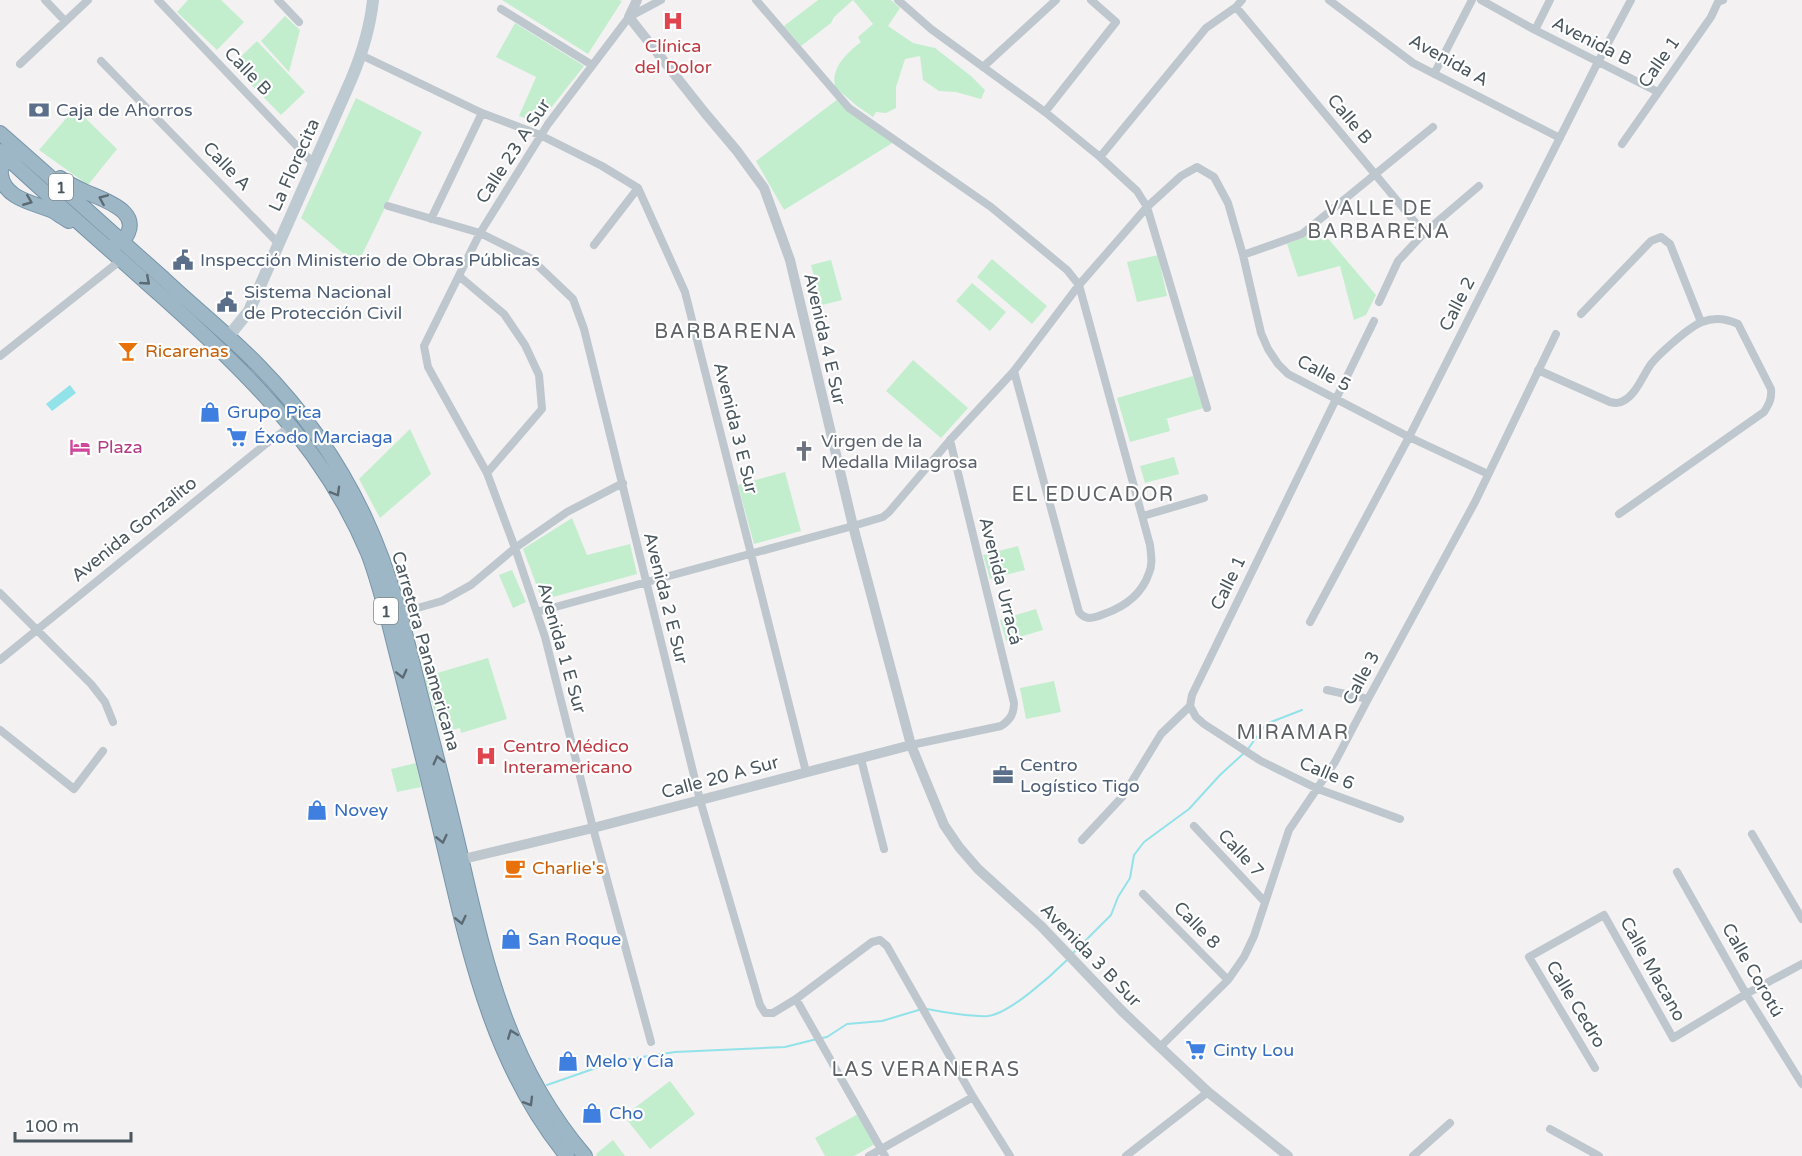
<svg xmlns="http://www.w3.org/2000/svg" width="1802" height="1156" font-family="'Varela Round',sans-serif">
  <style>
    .green { fill: #c2eece }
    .water { fill: #92e2e9 }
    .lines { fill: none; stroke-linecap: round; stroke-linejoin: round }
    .stream { stroke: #92e2e9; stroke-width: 2 }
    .trunk-casing { stroke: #7695a9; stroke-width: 16 }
    .minor { stroke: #bec7cd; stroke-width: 8 }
    .tertiary { stroke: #bec7cd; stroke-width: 10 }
    .secondary { stroke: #becad2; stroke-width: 12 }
    .trunk { stroke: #9eb7c6; stroke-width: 14 }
    .oneway { stroke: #5b6a73 }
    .labels { text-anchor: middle; stroke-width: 4.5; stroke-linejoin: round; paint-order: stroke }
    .shield { fill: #fff; stroke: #80898e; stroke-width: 1.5 }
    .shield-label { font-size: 16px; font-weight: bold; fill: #4a575e }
    .street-label { font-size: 18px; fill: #4a575e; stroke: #fff }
    .health-label { font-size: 18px; fill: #be3a42; stroke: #fff }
    .service-label { font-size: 18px; fill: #4e5e75; stroke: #fff; text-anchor: start }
    .food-label { font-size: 18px; fill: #c56008; stroke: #fff; text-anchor: start }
    .shop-label { font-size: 18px; fill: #366cbe; stroke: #fff; text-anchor: start }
    .worship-label { font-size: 18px; fill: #5b616d; stroke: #fff; text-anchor: start }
    .hotel-label { font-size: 18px; fill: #b23c85; stroke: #fff; text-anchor: start }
    .neighbourhood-label { font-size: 20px; letter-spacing: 1.5px; fill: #5e6266; stroke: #fff }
  </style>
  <rect width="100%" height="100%" fill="#f3f1f2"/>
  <path class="green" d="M188 0H221L244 22 217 50 177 12Z
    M502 0H619L622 1 588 54Z
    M818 0H891L900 8 888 26 913 43 935 48 971 76 985 90 981 99 956 92 939 91 923 80 920 56 905 59 896 87V108L886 113 876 112 873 117 857 106 835 87C831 67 847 53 861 42L858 37 873 24 853 0 834 17 831 23 801 46 784 26Z
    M285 16 300 30 289 72 261 41Z
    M515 23 584 66 539 123 519 116 536 77 496 57Z
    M257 41 305 92 281 115 232 65Z
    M356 98 422 132 357 265 301 218Z
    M838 99 894 142 784 210 756 161Z
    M75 108 117 149 88 185 39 150Z
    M1320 229 1376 295 1366 315 1354 320 1340 266 1298 277 1287 244 1303 238Z
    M1158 255 1167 296 1137 302 1127 262Z
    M992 259 1047 306 1032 324 977 277Z
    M831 260 842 300 822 305 811 265Z
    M972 283 1006 312 990 331 956 301Z
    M913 360 968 408 941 438 886 391Z
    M1193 376 1204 408 1162 420 1167 419 1170 431 1130 442 1117 398Z
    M410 429 431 474 380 518 359 479Z
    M1174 457 1179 474 1145 483 1140 466Z
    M785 472 801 531 754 544 738 485Z
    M572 518 587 555 630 544 637 574 542 600 523 549Z
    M1018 546 1025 570 990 579 983 555Z
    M512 570 526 602 513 608 499 575Z
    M1036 609 1043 630 1006 641 1000 620Z
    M488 658 507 719 461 733 460 728 441 733 424 677Z
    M1054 681 1061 712 1026 719 1020 688Z
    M416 763 421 787 397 792 391 769Z
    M670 1081 695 1114 650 1149 624 1116Z
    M858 1114 875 1144 854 1156H825L815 1138Z
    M613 1140 625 1156H597L596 1154Z"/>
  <path class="water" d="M70 385 76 393 52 411 46 404Z"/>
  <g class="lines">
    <path class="stream" d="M1248 749 1266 724 1302 710
      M1073 953 1111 915 1118 897 1130 878 1134 855 1144 842 1189 809 1220 775 1244 753
      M927 1009C942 1012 973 1017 988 1016 1009 1014 1052 975 1067 960
      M822 1038 827 1037 847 1024 882 1021 922 1009
      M547 1085 616 1061 675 1052 785 1047 817 1039"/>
    <g class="trunk-casing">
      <path id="trunk" d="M0 133C55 181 109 230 164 279 195 308 229 335 259 366 303 411 340 463 366 520 391 574 405 631 419 689 434 748 450 807 463 866 488 975 511 1069 585 1156
        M0 151C48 196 98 239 147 283 236 361 321 441 368 553 383 592 391 634 402 674 417 734 432 794 446 854 471 961 495 1068 567 1156
        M16 157 8 159C3 164 0 168 1 175 4 199 35 203 53 211 58 214 63 218 69 221
        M60 178C69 184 77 188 86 192 106 201 147 213 122 242L116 243"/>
    </g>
    <path class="minor" d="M45 0 65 21
      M158 0 314 164
      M278 0 299 22
      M756 0 849 108 991 207 1067 270 1079 285 1150 545C1151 555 1153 564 1149 573 1142 594 1124 607 1104 614 1094 618 1086 621 1079 612L1014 371
      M898 0 931 29 1045 112 1100 157 1137 191 1147 207 1207 408
      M1329 0 1413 63 1560 138
      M1481 0 1535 30 1658 92
      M1236 7 1424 233
      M501 9 592 65
      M1535 30 1550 0
      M361 55 482 113 540 135 602 166 638 188 685 292 806 772
      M101 61 278 243
      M20 64 88 0
      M983 67 1056 0
      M1434 74 1472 0
      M1045 112 1116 22 1091 0
      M1622 144 1711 17 1718 2 1723 0
      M1100 157 1206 28 1236 7 1242 0
      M388 206 480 233 530 258 573 299 584 329 700 800 760 1005 765 1013H773L796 999 872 942 880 940 887 946 973 1097 1010 1156
      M431 219 482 113
      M594 245 638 188
      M1243 255 1302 234 1433 127
      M459 276 504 314 525 345 539 375 542 409 487 473
      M1379 302 1398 261 1424 233 1479 186
      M1581 314 1651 241 1661 237 1670 244 1701 322
      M0 356 121 260
      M1538 370 1610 402C1614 403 1619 404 1623 401 1636 395 1643 375 1651 364 1660 353 1689 327 1702 322 1714 317 1727 319 1738 324L1771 389C1772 399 1769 404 1764 412L1619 514
      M1143 516 1204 498
      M0 593 91 684 105 702 113 722
      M537 612 853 526 883 517 889 512 950 440 1014 371 1079 285 1147 207 1181 176 1197 167 1214 177 1228 203 1243 255 1261 333 1268 349 1278 364 1288 374 1409 437 1488 474
      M400 613 442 601 471 585 515 548 567 512 623 483
      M1310 622 1409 437 1598 62 1631 0
      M0 660 267 443 291 426
      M1327 690 1368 699
      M1190 706 1196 717 1204 724 1261 761 1318 789 1400 819
      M0 730 74 789 103 751
      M911 745 1001 726C1010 720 1014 714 1014 703L950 440
      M861 759 884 849
      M1194 826 1265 902
      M1752 834 1802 919
      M1082 840 1123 796 1161 734 1190 706 1192 695 1374 321
      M1677 872 1746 994 1802 1084
      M1143 894 1228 980
      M796 999 885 1156
      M651 1042 593 828 545 637 515 548 487 473 428 367 424 346 480 233 548 124 629 17 661 0
      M1160 1047 1228 980 1244 957 1254 936 1289 830 1335 762 1368 699 1475 502 1556 334
      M1595 1068 1529 957 1604 915 1673 1038 1746 994 1802 964
      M1550 1129 1599 1156
      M869 1156 973 1097
      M1126 1156 1208 1092
      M1413 1156 1450 1123"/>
    <path class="tertiary" d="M637 0 629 17 705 113 737 151 764 188 790 260 853 526 911 745 944 825 959 847 978 869 1041 926 1123 1012 1160 1047 1208 1092 1288 1156
      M455 861 593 828 911 745"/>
    <path class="secondary" d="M228 337 249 311 351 80C362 54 370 28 373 0"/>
    <use href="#trunk" class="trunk"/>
  </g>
  <defs><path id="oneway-chevron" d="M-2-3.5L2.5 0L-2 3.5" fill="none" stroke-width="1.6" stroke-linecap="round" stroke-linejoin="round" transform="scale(1.5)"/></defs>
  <g class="oneway">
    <use href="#oneway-chevron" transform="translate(103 199) rotate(-157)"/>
    <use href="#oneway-chevron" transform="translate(28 201) rotate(22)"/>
    <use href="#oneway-chevron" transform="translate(146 281) rotate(41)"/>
    <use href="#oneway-chevron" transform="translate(336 492) rotate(60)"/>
    <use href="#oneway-chevron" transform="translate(402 674) rotate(76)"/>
    <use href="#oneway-chevron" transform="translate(438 760) rotate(-104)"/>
    <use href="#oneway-chevron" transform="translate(442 839) rotate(77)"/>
    <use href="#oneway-chevron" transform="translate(461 920) rotate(77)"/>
    <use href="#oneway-chevron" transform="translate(512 1034) rotate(-111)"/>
    <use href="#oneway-chevron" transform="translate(529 1102) rotate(59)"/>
  </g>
  <defs>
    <g id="hospital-bare" transform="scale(1.62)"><path d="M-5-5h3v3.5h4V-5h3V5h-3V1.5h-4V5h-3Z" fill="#e0444e" stroke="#fff" stroke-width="2.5" paint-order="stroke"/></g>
    <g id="bank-bare" transform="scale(1.62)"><path d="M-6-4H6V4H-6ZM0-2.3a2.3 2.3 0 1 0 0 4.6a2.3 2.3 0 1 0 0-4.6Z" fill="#5c6f8a" stroke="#fff" stroke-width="2.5" paint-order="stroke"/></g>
    <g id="civic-bare" transform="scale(1.62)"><path d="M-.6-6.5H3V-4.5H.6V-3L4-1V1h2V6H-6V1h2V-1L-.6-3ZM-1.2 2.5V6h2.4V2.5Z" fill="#5c6f8a" stroke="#fff" stroke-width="2.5" paint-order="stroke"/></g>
    <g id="bar-bare" transform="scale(1.62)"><path d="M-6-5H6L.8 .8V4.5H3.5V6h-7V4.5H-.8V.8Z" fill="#e8710a" stroke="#fff" stroke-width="2.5" paint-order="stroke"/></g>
    <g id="shop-bare" transform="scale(1.62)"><path d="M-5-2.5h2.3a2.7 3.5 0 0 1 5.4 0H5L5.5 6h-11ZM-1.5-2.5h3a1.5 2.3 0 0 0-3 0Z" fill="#3f7fe0" stroke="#fff" stroke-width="2.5" paint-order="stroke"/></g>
    <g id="supermarket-bare" transform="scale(1.62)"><path d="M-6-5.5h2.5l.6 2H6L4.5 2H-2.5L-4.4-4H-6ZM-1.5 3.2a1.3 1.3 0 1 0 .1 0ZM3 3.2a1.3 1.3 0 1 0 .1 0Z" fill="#3f7fe0" stroke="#fff" stroke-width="2.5" paint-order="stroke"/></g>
    <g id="hotel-bare" transform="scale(1.62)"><path d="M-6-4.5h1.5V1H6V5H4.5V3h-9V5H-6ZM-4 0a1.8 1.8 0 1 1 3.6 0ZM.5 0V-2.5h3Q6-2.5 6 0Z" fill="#d1479c" stroke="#fff" stroke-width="2.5" paint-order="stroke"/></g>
    <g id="church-bare" transform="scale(1.62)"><path d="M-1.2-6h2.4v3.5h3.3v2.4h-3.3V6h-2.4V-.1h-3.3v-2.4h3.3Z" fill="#6b7280" stroke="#fff" stroke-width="2.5" paint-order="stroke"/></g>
    <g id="office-bare" transform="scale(1.62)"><path d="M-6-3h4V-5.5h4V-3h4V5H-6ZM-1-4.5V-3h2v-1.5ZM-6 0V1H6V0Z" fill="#5c6f8a" stroke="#fff" stroke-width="2.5" paint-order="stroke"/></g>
    <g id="cafe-bare" transform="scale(1.62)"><path d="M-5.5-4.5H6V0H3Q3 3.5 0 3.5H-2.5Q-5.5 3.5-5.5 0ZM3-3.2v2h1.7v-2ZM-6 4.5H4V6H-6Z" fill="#e8710a" stroke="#fff" stroke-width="2.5" paint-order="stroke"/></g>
  </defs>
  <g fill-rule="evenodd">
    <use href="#hospital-bare" x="673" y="21"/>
    <use href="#bank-bare" x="39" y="110"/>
    <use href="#civic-bare" x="183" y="260"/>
    <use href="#civic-bare" x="227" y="302"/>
    <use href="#bar-bare" x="128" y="351"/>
    <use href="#shop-bare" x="210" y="412"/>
    <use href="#supermarket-bare" x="237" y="437"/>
    <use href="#hotel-bare" x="80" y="447"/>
    <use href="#church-bare" x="804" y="451"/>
    <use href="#hospital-bare" x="486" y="756"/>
    <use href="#office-bare" x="1003" y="775"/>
    <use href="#shop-bare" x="317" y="810"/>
    <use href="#cafe-bare" x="515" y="868"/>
    <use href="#shop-bare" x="511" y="939"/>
    <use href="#supermarket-bare" x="1196" y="1050"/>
    <use href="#shop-bare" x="568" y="1061"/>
    <use href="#shop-bare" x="592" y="1113"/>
  </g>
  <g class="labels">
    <g class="shield">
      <rect x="49" y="174" width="24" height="26" rx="4.5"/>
      <rect x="374" y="598" width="24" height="26" rx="4.5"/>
    </g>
    <g class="shield-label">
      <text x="61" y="193">1</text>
      <text x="386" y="617">1</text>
    </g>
    <g class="street-label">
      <text transform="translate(1592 41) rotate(27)" y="6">Avenida B</text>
      <text transform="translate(1449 60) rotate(29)" y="6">Avenida A</text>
      <text transform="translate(1659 62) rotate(-55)" y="6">Calle 1</text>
      <text transform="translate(248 71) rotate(46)" y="6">Calle B</text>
      <text transform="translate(1350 119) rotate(50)" y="6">Calle B</text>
      <text transform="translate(513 151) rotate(-57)" y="6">Calle 23 A Sur</text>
      <text transform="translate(294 165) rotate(-66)" y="6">La Florecita</text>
      <text transform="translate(227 166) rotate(46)" y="6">Calle A</text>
      <text transform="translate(1457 304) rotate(-63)" y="6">Calle 2</text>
      <text transform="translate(825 339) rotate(77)" y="6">Avenida 4 E Sur</text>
      <text transform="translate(1324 373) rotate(28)" y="6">Calle 5</text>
      <text transform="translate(736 428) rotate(76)" y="6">Avenida 3 E Sur</text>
      <text transform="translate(134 529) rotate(-39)" y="6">Avenida Gonzalito</text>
      <text transform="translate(1001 581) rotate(76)" y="6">Avenida Urracá</text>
      <text transform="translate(1228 583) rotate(-64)" y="6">Calle 1</text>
      <text transform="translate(666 598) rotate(76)" y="6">Avenida 2 E Sur</text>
      <text transform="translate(562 648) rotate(74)" y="6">Avenida 1 E Sur</text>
      <text transform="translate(426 651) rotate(74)" y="6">Carretera Panamericana</text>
      <text transform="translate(1361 678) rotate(-62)" y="6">Calle 3</text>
      <text transform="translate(1327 773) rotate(23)" y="6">Calle 6</text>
      <text transform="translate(720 777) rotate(-15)" y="6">Calle 20 A Sur</text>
      <text transform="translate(1241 853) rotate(47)" y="6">Calle 7</text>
      <text transform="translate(1197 925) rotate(46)" y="6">Calle 8</text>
      <text transform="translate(1091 955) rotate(46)" y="6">Avenida 3 B Sur</text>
      <text transform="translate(1653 969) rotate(61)" y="6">Calle Macano</text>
      <text transform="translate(1753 970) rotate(60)" y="6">Calle Corotú</text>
      <text transform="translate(1576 1004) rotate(59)" y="6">Calle Cedro</text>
    </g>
    <g class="health-label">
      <text x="673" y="52">Clínica<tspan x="673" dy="21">del Dolor</tspan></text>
      <text x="503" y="752" text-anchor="start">Centro Médico<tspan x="503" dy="21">Interamericano</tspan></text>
    </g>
    <g class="service-label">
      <text x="56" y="116">Caja de Ahorros</text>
      <text x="200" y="266">Inspección Ministerio de Obras Públicas</text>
      <text x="244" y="298">Sistema Nacional<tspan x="244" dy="21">de Protección Civil</tspan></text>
      <text x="1020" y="771">Centro<tspan x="1020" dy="21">Logístico Tigo</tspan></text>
    </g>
    <g class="food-label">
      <text x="145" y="357">Ricarenas</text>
      <text x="532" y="874">Charlie's</text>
    </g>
    <g class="shop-label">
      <text x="227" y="418">Grupo Pica</text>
      <text x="254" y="443">Éxodo Marciaga</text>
      <text x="334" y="816">Novey</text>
      <text x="528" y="945">San Roque</text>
      <text x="1213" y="1056">Cinty Lou</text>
      <text x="585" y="1067">Melo y Cía</text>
      <text x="609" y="1119">Cho</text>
    </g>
    <g class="worship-label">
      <text x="821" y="447">Virgen de la<tspan x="821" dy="21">Medalla Milagrosa</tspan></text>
    </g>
    <g class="hotel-label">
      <text x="97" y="453">Plaza</text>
    </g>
    <g class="neighbourhood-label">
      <text x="1379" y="215">VALLE DE<tspan x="1379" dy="23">BARBARENA</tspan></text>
      <text x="726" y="338">BARBARENA</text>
      <text x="1093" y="501">EL EDUCADOR</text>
      <text x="1293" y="739">MIRAMAR</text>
      <text x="926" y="1076">LAS VERANERAS</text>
    </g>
  </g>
  <path d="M15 1132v9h116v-9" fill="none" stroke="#4a575e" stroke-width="3"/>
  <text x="24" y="1132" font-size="18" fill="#4a575e" stroke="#ffffff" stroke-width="4.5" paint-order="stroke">100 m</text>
</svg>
